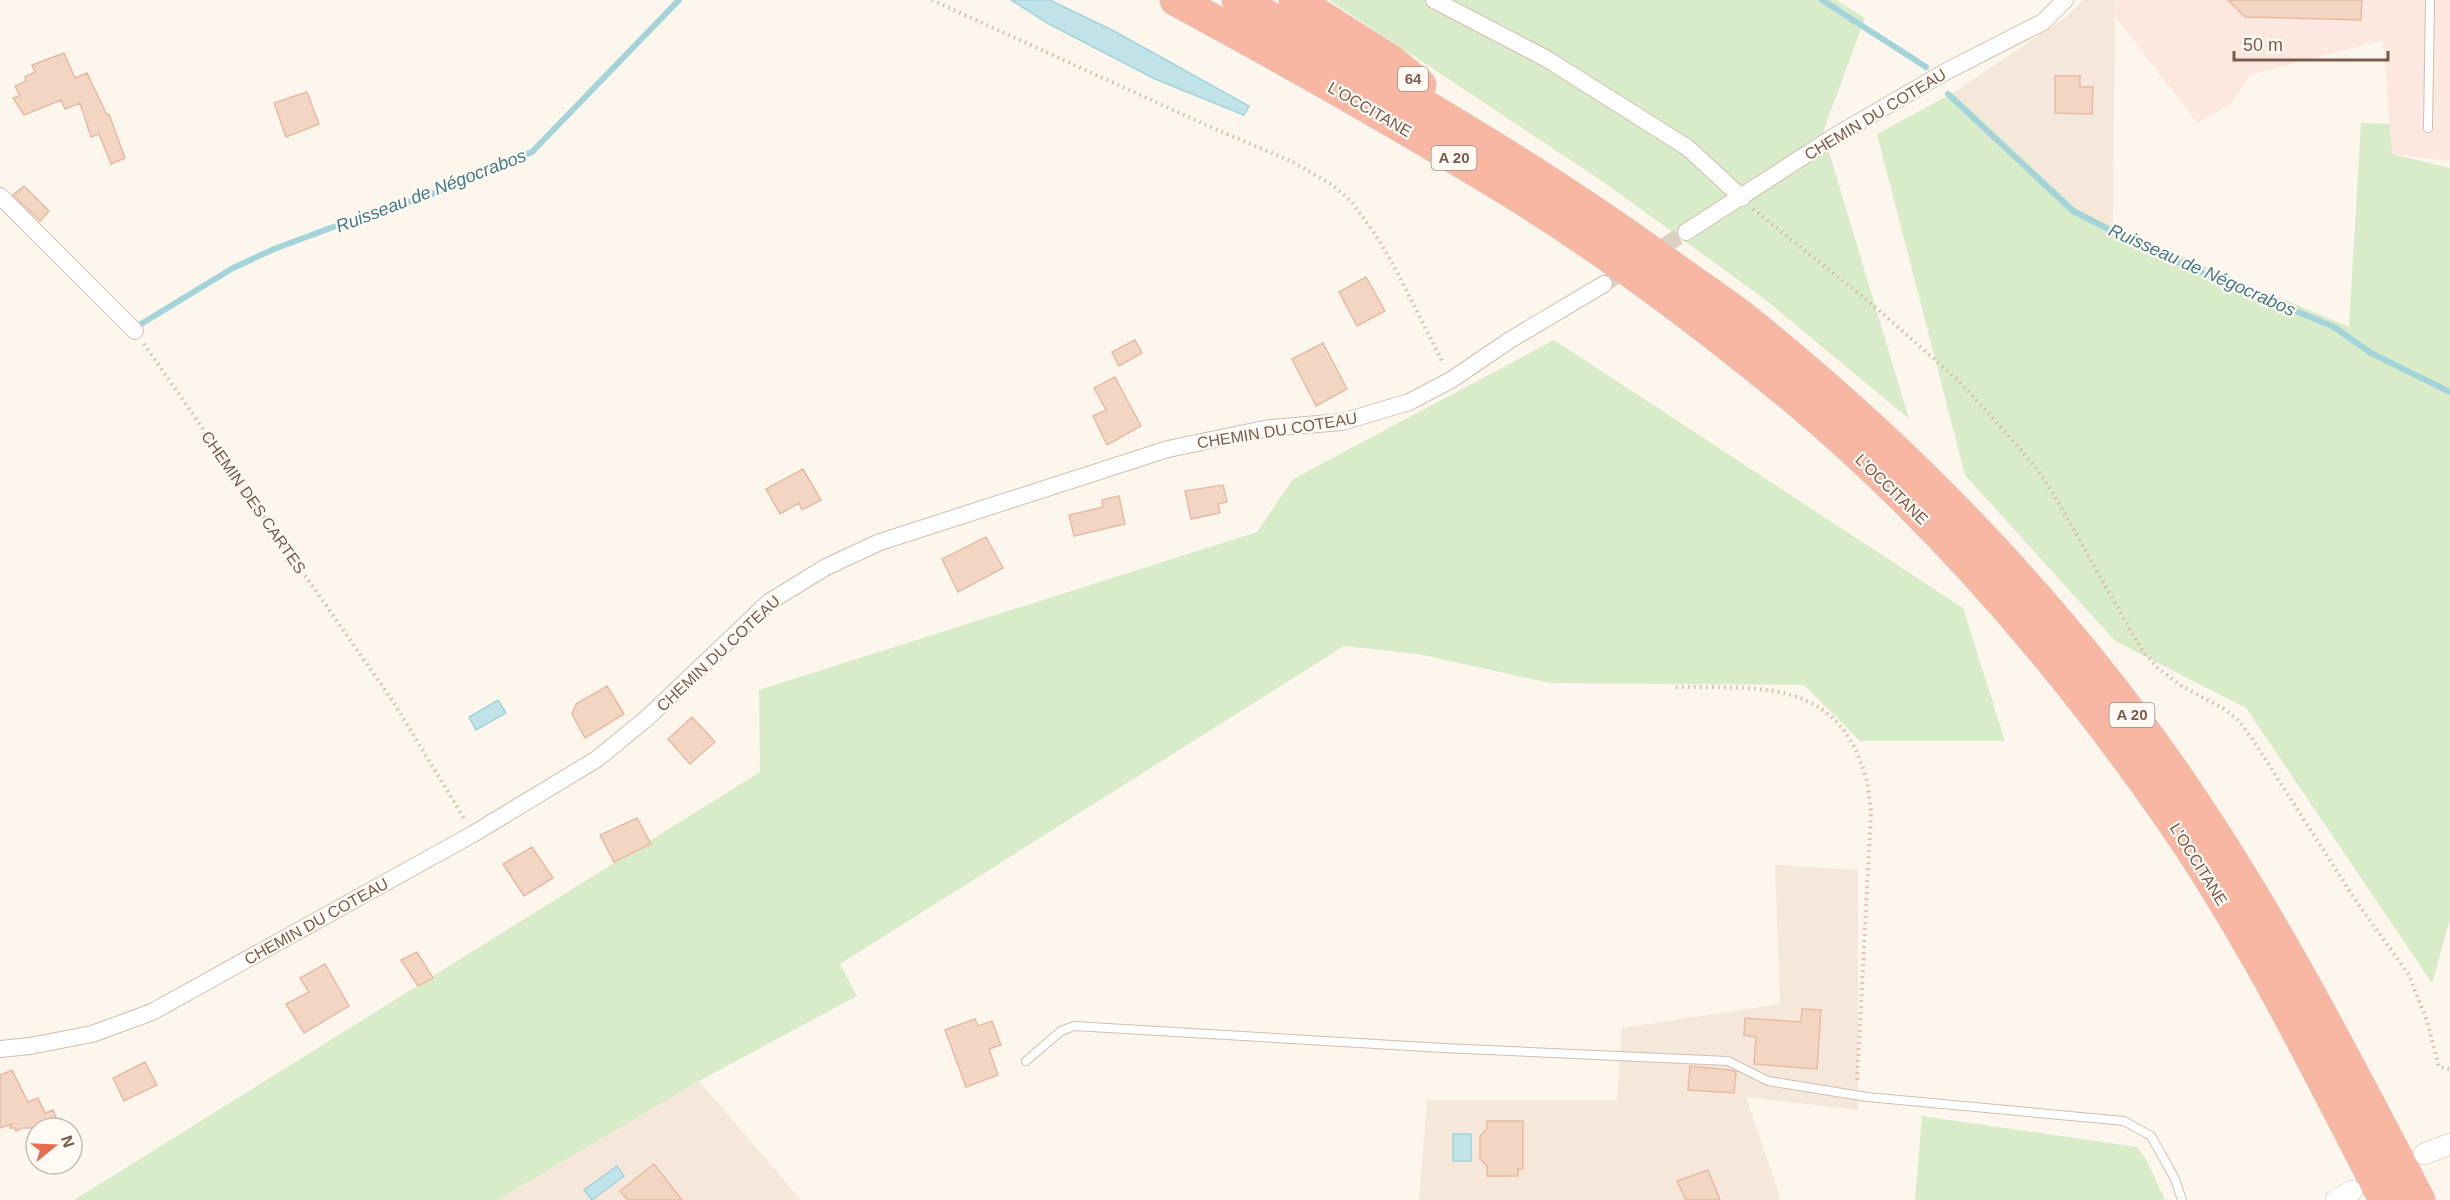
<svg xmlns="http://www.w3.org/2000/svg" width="2450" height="1200" font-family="Arial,sans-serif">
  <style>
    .residential { fill: #f5e8da }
    .commercial { fill: #fde8e0 }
    .green { fill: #d8ecc9 }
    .water { fill: #bfe3e8; stroke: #a5d3da; stroke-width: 1.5 }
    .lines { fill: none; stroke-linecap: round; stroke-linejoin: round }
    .stream { stroke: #a5d3da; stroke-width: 6 }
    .building { fill: #f3d5c3; stroke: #e6bba3; stroke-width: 1.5 }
    .minor-tunnel { stroke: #dcd0c4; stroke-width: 16; stroke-dasharray: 16 8; stroke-linecap: butt }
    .service-casing { stroke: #d1beb0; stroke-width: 10 }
    .minor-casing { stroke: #d1beb0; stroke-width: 18 }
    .tertiary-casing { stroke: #d1beb0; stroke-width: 22 }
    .motorway-casing { stroke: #dad1cd; stroke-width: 33 }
    .path { stroke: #d9b8a5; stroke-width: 4; stroke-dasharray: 1.5 4.5; stroke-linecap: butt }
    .service { stroke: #fff; stroke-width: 8 }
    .minor { stroke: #fff; stroke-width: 16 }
    .tertiary { stroke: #fff; stroke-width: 21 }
    .motorway { stroke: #f7b7a3; stroke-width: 32 }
    .labels { text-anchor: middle; stroke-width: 4.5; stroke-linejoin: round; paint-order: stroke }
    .shield { fill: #fffaf3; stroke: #a28b7f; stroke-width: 1.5 }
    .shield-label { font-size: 15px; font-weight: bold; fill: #7a5c4d }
    .street-label { font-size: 16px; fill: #7a5c4d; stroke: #fffaf3 }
    .water-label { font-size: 18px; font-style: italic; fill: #437c86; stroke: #fffaf3 }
  </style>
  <rect width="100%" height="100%" fill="#fdf6ec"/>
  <path class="residential" d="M2083 0H2115L2113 227 2076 208 1953 93 2066 17Z
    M1775 865 1858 870V1110L1746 1097 1781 1200H1419L1427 1100H1617L1622 1028 1780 1004Z
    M699 1081 801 1200H498Z"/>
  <path class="commercial" d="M2115 0H2450V161L2392 154 2383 40 2250 75 2231 104 2197 123 2114 15Z"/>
  <path class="green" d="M1329 0H1837L1865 18 1823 132 1909 419 1767 301 1605 183Z
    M1953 93 2076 208 2113 227 2349 327 2361 123 2390 124 2392 154 2450 168V919L2432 983 2246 708 2115 641 1965 475 1877 134Z
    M1554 340 1963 608 2005 741H1860L1804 685 1550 683 1418 654 1344 646 840 964 857 996 699 1081 498 1200H74L760 772 759 690 1257 532 1293 479Z
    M1922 1116 2137 1147 2147 1161 2165 1200H1915Z"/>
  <path class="water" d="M1011 0H1050L1114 31 1249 106 1244 115 1155 79 1049 24Z
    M498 700 506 713 476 730 469 717Z
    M1453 1134H1471V1161H1453Z
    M617 1166 624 1176 592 1200 584 1190Z"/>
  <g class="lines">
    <path class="stream" d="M1822 0 1926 67
      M1948 94 2073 211 2153 252 2334 327 2371 353 2450 392
      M141 324 233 268 274 249 371 213 425 197 532 152 679 0"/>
  </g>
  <path class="building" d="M2228 0H2362L2361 20 2245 17Z
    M64 53 75 78 87 73 107 115 109 114 125 158 111 164 99 134 91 137 80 103 65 109 61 100 24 115 13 98 20 96 15 86 26 81 25 77 35 72 32 65Z
    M2055 76H2080V87H2093L2092 114 2055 113Z
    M307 92 319 124 286 137 274 103Z
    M24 186 49 211 40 221 13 195Z
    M1366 277 1385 311 1357 326 1339 292Z
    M1135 340 1142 353 1119 366 1112 352Z
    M1323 343 1347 389 1316 406 1292 359Z
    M1115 377 1141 426 1107 445 1093 416 1106 410 1094 388Z
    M803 469 821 500 802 510 799 503 780 514 766 489Z
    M1223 485 1227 502 1218 504 1220 513 1191 519 1185 491Z
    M1119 496 1125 524 1074 536 1069 515 1103 507 1102 500Z
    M986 537 1003 568 958 592 942 559Z
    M607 686 624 714 585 738 572 714 576 704Z
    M692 717 715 742 690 764 668 739Z
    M637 818 651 844 614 862 600 835Z
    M532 847 553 878 524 896 503 864Z
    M417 952 433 978 418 986 401 960Z
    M325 964 349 1006 304 1033 286 1004 309 992 300 978Z
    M1802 1009 1821 1010 1817 1069 1754 1064 1756 1037 1744 1035 1745 1018 1801 1022Z
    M975 1019 978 1026 992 1021 1001 1045 989 1049 998 1075 966 1087 945 1030Z
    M145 1062 157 1085 124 1101 113 1078Z
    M1690 1066 1731 1070 1736 1072 1734 1093 1688 1090Z
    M12 1070 28 1102 38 1098 45 1113 53 1110 60 1128H22L16 1131 14 1128H10L12 1124 0 1128V1075Z
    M1487 1121H1523V1169H1518V1176H1487V1166L1480 1159V1136L1487 1129Z
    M654 1164 682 1200H628L620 1191Z
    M1708 1170 1720 1200H1686L1677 1181Z"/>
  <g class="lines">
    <path class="minor-tunnel" d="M1604 284 1686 232"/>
    <g class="service-casing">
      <path id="service" d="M2428 128 2430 0
        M1026 1061 1061 1031 1074 1026 1443 1048 1728 1061 1768 1081 1867 1097 2124 1121 2151 1136 2175 1179 2182 1200"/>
    </g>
    <g class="minor-casing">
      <path id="minor" d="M1434 0 1547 59 1688 148 1742 198
        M0 196 135 331
        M1686 232 1835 136 1945 72 2043 22 2065 0
        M0 1049 30 1046 92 1034 152 1012 473 834 597 759 647 718 769 602 826 567 880 542 1168 449 1269 428 1342 422 1409 402 1451 380 1510 340 1604 284"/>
    </g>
    <g class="tertiary-casing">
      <path id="tertiary" d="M2424 1154 2450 1144
        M2336 1200 2352 1191"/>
    </g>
    <g class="motorway-casing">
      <path id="motorway" d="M1176 0C1289 61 1400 124 1510 191 1609 252 1703 323 1793 397 1938 518 2063 664 2171 819 2254 939 2318 1071 2385 1200
        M1238 0C1384 80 1530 164 1665 262 1690 280 1717 298 1742 317 1891 436 2025 571 2139 724 2249 872 2334 1036 2419 1200
        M1295 0 1391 61 1420 85"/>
    </g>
    <path class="path" d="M932 0 1206 125 1291 161 1331 184 1351 201 1375 234 1394 266 1443 363
      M1753 209 1874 306 1959 381 2015 443 2036 468 2054 495 2141 649 2158 668 2180 685 2224 709 2237 719 2251 737 2356 901 2409 975 2427 1021 2439 1067 2450 1069
      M144 344 394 703 465 820
      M1676 687C1758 688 1837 678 1865 775 1869 787 1869 800 1871 812L1857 1083"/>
    <use href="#service" class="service"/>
    <use href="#minor" class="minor"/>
    <use href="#tertiary" class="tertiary"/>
    <use href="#motorway" class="motorway"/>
  </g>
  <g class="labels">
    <g class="shield">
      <rect x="1398" y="67" width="30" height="24" rx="4.5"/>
      <rect x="1431.5" y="146" width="45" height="24" rx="4.5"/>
      <rect x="2109.5" y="703" width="45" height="24" rx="4.5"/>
    </g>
    <g class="shield-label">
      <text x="1413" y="84">64</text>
      <text x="1454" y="163">A 20</text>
      <text x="2132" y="720">A 20</text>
    </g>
    <g class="street-label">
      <text transform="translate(1370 109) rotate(30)" y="6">L'OCCITANE</text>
      <text transform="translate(1875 114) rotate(-31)" y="6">CHEMIN DU COTEAU</text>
      <text transform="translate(1277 430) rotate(-9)" y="6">CHEMIN DU COTEAU</text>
      <text transform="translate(1892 489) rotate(44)" y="6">L'OCCITANE</text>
      <text transform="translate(254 502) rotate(55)" y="6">CHEMIN DES CARTES</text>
      <text transform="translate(718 653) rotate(-43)" y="6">CHEMIN DU COTEAU</text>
      <text transform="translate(2199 864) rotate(58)" y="6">L'OCCITANE</text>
      <text transform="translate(316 921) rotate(-29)" y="6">CHEMIN DU COTEAU</text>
    </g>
    <g class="water-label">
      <text transform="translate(431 191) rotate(-21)" y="6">Ruisseau de Négocrabos</text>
      <text transform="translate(2202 270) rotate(24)" y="6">Ruisseau de Négocrabos</text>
    </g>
  </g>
  <g transform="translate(54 1146) rotate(72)"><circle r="28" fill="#fffaf3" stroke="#cabbb1" stroke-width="1.5"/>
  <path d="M0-4.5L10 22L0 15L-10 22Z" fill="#e76f51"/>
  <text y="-9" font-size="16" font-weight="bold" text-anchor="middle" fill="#7a5c4d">N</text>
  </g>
  <path d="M2234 51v9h154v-9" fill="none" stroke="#7a5c4d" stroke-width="3"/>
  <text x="2243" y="51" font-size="18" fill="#7a5c4d" stroke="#fffaf3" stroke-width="4.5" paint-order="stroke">50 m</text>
</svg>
